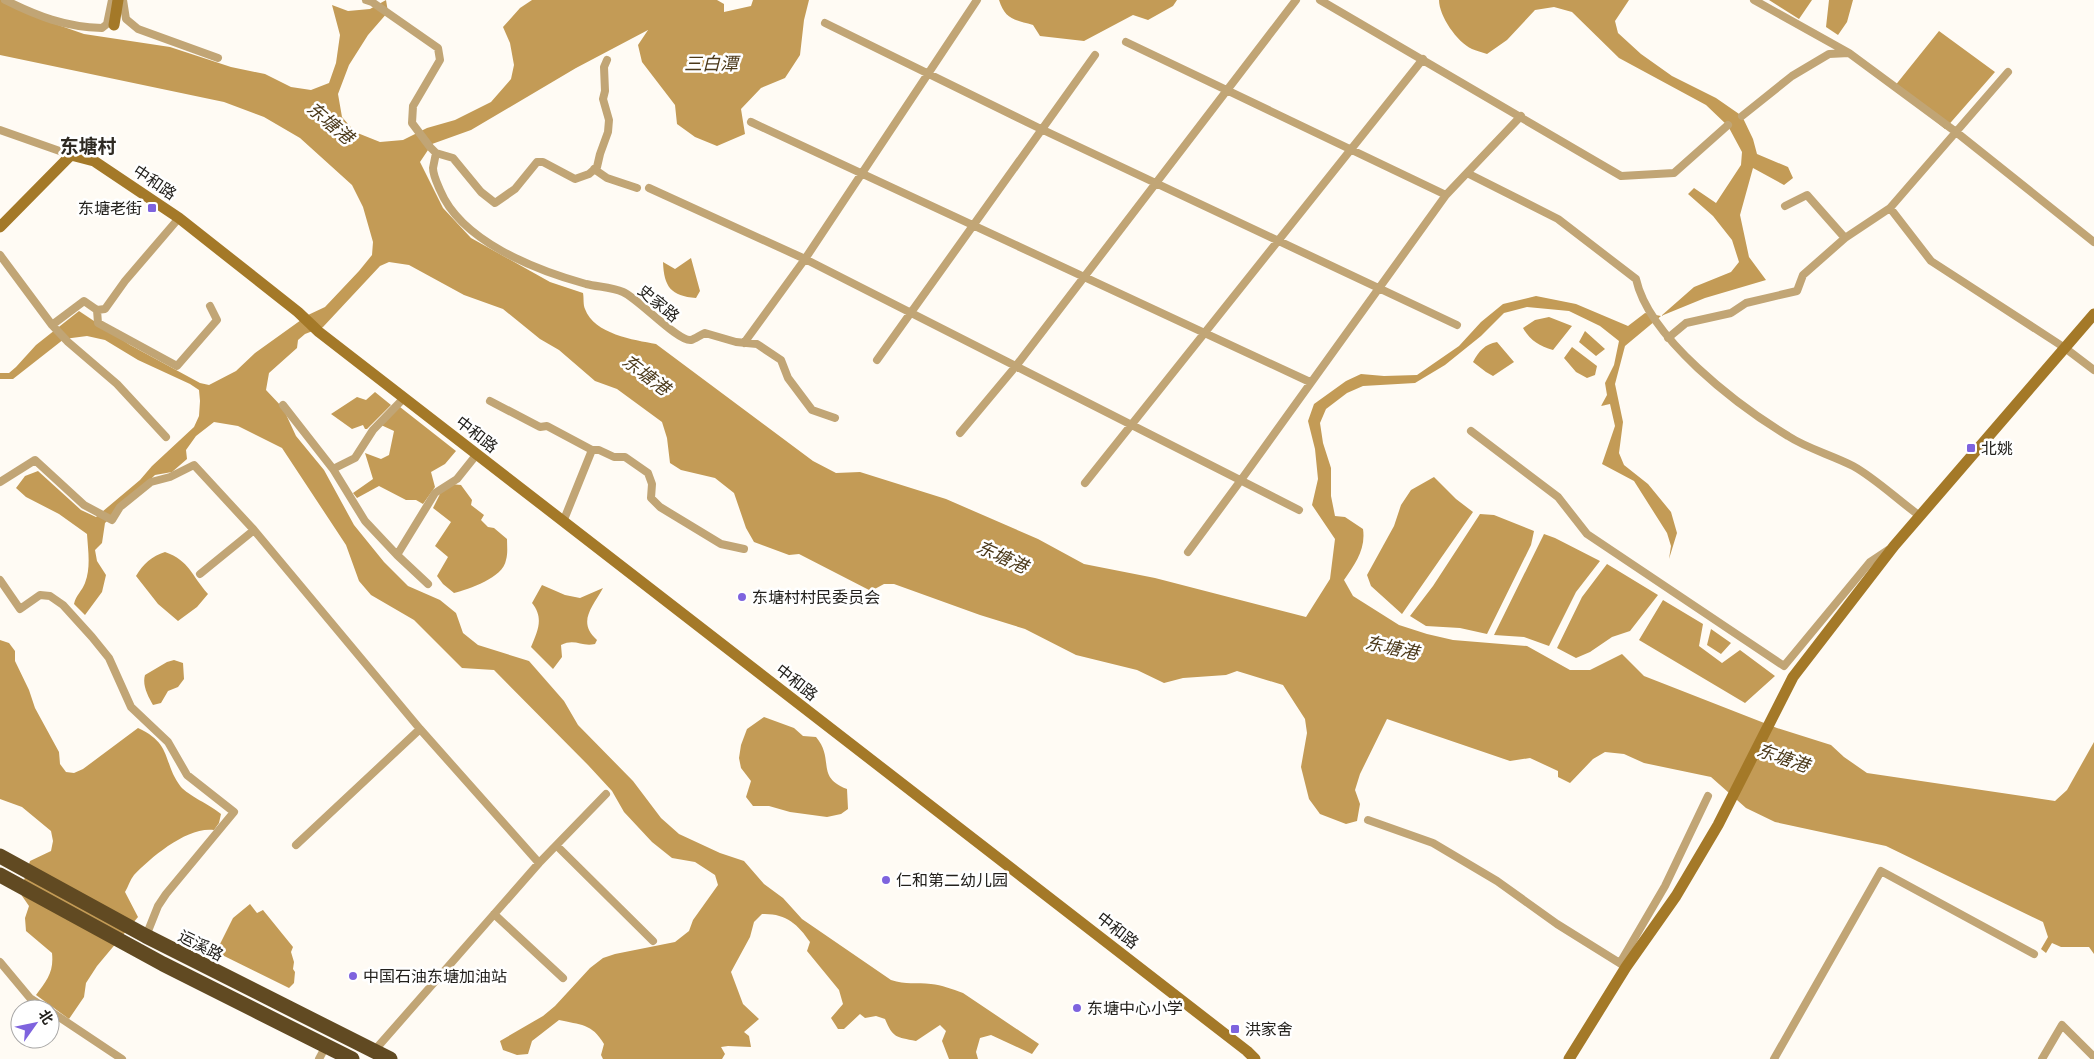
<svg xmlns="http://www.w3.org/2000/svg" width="2094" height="1059" font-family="Montserrat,'Noto Sans SC',sans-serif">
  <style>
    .water { fill: #c39b56 }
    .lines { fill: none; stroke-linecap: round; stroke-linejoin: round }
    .street { stroke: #c1a575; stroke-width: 8 }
    .secondary { stroke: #a47928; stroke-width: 11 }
    .highway { stroke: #614a22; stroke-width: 15 }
    .poi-dot { fill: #7e63de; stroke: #fff; stroke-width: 2 }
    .labels { text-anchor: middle; stroke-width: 5; stroke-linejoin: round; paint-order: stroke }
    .street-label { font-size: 16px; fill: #23211d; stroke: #fff }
    .poi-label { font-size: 16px; fill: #23211d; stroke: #fff; text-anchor: start }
    .water-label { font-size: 18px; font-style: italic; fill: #4b391a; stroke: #fff }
    .quarter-label { font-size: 19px; font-weight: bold; fill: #2f2a22; stroke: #fff }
  </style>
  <rect width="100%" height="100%" fill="#fffbf4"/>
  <path class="water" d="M0 0H12L41 19 84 34 170 47 231 67 265 74 291 87 311 90 329 83 336 63 340 35 332 5 348 11 370 9 386 0 388 12 368 35 349 65 338 94 342 117 355 132 380 142 403 140 427 128 455 120 491 102 511 79 514 65 510 43 503 27 520 8 532 0H717L724 4V12L751 6 753 0H809L804 20 800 55 785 78 761 88 741 109 745 134 717 146 695 137 677 124 675 105 642 62 638 45 648 30 576 68 471 130 432 144 420 162 443 208 471 238 550 282 583 293C584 298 583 305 585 309 594 334 634 340 656 344L813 461 836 473 860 472 946 499 1038 539 1084 564 1155 578 1306 617 1330 579 1335 539 1312 505 1318 479 1315 449 1308 421 1314 404 1346 381 1361 374 1384 376 1417 375 1459 346 1481 322 1503 304 1536 296 1576 304 1628 326 1645 313 1661 316 1694 287 1731 272 1739 262 1732 240 1713 216 1688 194 1694 188 1716 203 1741 165 1742 152 1728 126 1706 105 1619 58 1572 12 1554 7 1535 10 1507 40 1487 54C1482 52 1476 51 1472 49 1457 42 1439 16 1439 0H1629L1615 21 1618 33 1641 54 1672 76 1716 98 1742 116 1753 139 1757 154 1788 167 1793 178 1784 185 1753 168 1740 215 1749 257 1766 280 1705 298 1661 316 1625 346 1615 384 1623 422 1619 453 1624 465 1648 484 1671 512 1677 533 1669 559 1671 546 1667 533 1634 481 1602 464 1615 426 1610 404 1601 406 1607 395 1605 383 1614 365 1619 341 1600 326 1569 311 1527 307 1504 313 1481 336 1445 365 1415 383 1363 386 1347 393 1326 409 1320 423 1323 443 1331 468V496L1335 516 1345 517 1363 529C1366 549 1355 564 1344 580L1353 596 1399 625 1427 634 1453 640 1527 646 1570 670H1590L1622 654 1644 676 1777 728 1831 745 1844 757 1867 773 2055 801 2067 790 2094 742V954L2089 947H2061L2052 943 2046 953 2041 949 2048 937 2043 922 1886 846 1775 822 1746 808 1711 777 1644 763 1624 754 1605 752 1593 759 1570 783 1558 777V771L1530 758 1510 761 1387 719 1360 774 1355 790 1360 804 1357 821 1346 824 1320 814 1309 799 1301 767 1307 733 1305 719 1283 685 1237 671 1226 675 1183 678 1164 683 1137 670 1076 655 1025 629 980 615 894 584H884L871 591 799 554 789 555 754 542 746 528 734 493 715 478 681 470 670 463 667 438 662 422 617 389 595 381 559 350 540 339 503 309 464 295 409 265 389 262 380 266 323 327 305 334 298 340 297 348 269 373 266 390 283 408 296 436 324 470 354 525 384 562 408 586 440 600 456 613 463 633 478 645 529 661 564 701 578 725 633 781 661 818 679 834 720 853 744 861 764 884 783 898 802 919 891 980C906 985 916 982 931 984 942 985 952 989 963 993L1039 1044 1032 1054 991 1035 980 1038 976 1052 978 1059H949L942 1041 946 1031 940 1025 916 1041C896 1037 893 1038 885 1019L876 1016 865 1018 860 1014 844 1029H838L831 1018 843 1004 839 990 807 951 810 942C798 924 785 913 762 914L754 922 750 937 731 972 743 1004 759 1019 744 1032 749 1036 751 1047 728 1046 721 1047 725 1054 722 1059H603L601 1055 604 1044C592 1023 580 1025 559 1020L532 1041 528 1054 517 1055 503 1050 500 1041 543 1016 555 1006 590 968 603 958 615 954 675 942 689 931 693 920 718 885 715 875 695 862 672 858 652 842 624 812 612 791 588 765 494 670 462 668 414 620 371 595 359 581 346 545 282 448 238 426 214 422 196 436 186 450 187 459 172 472 155 475 105 523 102 543 95 550 97 561 106 575 102 592 85 615 74 604C76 595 82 591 85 583 91 568 88 550 87 534L59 514 26 497 16 488 25 476 38 471 81 510 96 517 140 480 152 466 194 427 199 416 200 401 199 390 190 384 138 360 105 340 87 336 64 339 13 379H0V373H9L16 367 36 345 79 311 130 345 200 383 209 385 236 371 255 353 308 315 325 307 359 271 372 255 373 242 363 207 352 185 300 138 264 117 224 102 0 55Z
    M999 0H1177L1173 6 1148 20 1133 15 1084 41 1040 36 1033 25C1014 20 1005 19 999 0Z
    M1769 0H1812L1799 19Z
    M1829 0H1853L1847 22 1838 35 1826 27Z
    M1939 31 1995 72 1945 129 1894 87Z
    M691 258 700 291 696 298C671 296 664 287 663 262L675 269Z
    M1549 317 1572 326 1553 350C1539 346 1530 340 1523 328L1535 320Z
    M1585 331 1605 349 1596 356 1579 342Z
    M1497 342 1514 362 1493 376 1486 372 1473 362C1479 351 1485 344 1497 342Z
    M1572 347 1597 366 1595 375 1587 378 1576 372 1564 358Z
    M375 392 391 405 367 429H365L363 425 352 429 331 414 357 397 366 400Z
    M400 407 456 451 445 464 431 472 435 487 423 504 416 500H406L379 486 357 498 353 493 373 479 365 453 381 459 389 455 394 431 381 425Z
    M1434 477 1456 499 1473 512 1402 614 1371 586 1367 575 1394 526 1401 505 1411 490Z
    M451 484 461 485 472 500 471 505 484 515 481 520 488 527 494 528 507 539C507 546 508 553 506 560 503 578 469 589 454 593L443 584 437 576 448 557 435 546 451 522 433 508 441 492Z
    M1480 514 1494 515 1534 531 1531 545 1487 634 1460 628 1426 626 1410 616 1433 586Z
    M1544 534 1555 538 1600 561 1576 592 1549 646 1524 637 1494 635Z
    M165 552C190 561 191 575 208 594L197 607 178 621 158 604 136 576C143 564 152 556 165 552Z
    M1607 564 1658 595 1630 631 1612 637 1590 652 1576 658 1557 648 1582 597Z
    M542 585 565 595 580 598 603 588C592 608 577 622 597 640L595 644C581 647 575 638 561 645L562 657 553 669 531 647C538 630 544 618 532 603Z
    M1663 600 1703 624 1699 646 1722 663 1740 650 1775 676 1745 703 1639 640Z
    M1711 629 1731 643 1721 654 1707 645Z
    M0 640 9 643 15 651V661L29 690 35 708 59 752 60 764 66 772 74 773 83 769 138 728C173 744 162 762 181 787 188 795 210 805 221 814L219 823 214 830C188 826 151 857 134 875 130 880 128 887 125 892L138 917 97 966 86 983 84 997 69 1019 36 995C47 980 54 972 52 953L26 931 25 918 29 906 20 893 30 861 51 851 53 841 51 831 22 807 0 799Z
    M174 660 183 663 184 679 178 687 168 691 161 703 153 705C148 696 142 685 145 675L167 662Z
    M764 717 794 728 803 736 816 737C835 759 815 777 847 789L848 809 841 814 827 817 790 812 769 806H753L746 797 751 781 741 768 739 758 741 745 747 729Z
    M250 904 257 913 263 910 293 947 291 952 294 962 293 969 295 972 294 983 289 988 216 952 233 918Z"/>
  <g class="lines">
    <path class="street" d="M5 0C37 16 65 27 102 28L107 24 112 0
      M123 0 126 19 138 29 218 58
      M366 0 372 2 438 48 440 60 413 106 412 123 430 147 436 153C435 158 434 163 433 168 433 175 437 183 440 190 461 241 535 270 586 284 598 287 612 287 623 292 639 299 678 342 691 340 695 339 700 335 705 333L736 342 757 344 781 360 788 378 812 410 835 418
      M1320 0 1621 176 1674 173 1728 125
      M1754 0 1849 53
      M825 23 1041 129 1457 325
      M1126 42 1446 195
      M1742 116 1792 76 1829 54 1849 53 1956 132 2094 242
      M751 122 1310 382
      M0 130 71 155
      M436 153 453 158 481 192 495 203 515 189 537 162H543L575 179 589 174 597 167 600 154 608 132 609 120 603 99 605 91 604 67 607 60
      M594 169 607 178 637 188
      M1467 173 1558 219 1636 279C1649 338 1737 405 1788 436 1808 449 1832 455 1853 466 1875 478 1899 501 1920 516
      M649 188 805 259 1299 510
      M1785 206 1807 195 1845 238 1890 208 2008 72
      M1890 208 1931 261 2065 348 2094 370
      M0 255 52 325 68 342 117 384 166 437
      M97 310 105 309 125 281 179 218
      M52 325 84 301 97 310 98 323 177 366 217 320 210 306
      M1668 338 1686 323 1731 313 1746 303 1797 291 1803 275 1845 238
      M744 343 805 259 977 0
      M877 360 1095 55
      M490 401 540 427 547 426 592 450H599L614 457H625L648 473 652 484 651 498 660 507 721 544 744 549
      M283 405 333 469 365 521 397 555 428 584
      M1471 431 1558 497 1587 534 1784 666 1870 562 1888 550
      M960 433 1016 366 1296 0
      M333 469 355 458 373 430 404 398
      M0 482 35 460 84 505 112 520 120 507 151 482 170 477 194 465 254 530 420 729 539 863
      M1085 483 1423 59
      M563 522 592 450
      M1188 552 1241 480 1446 195 1521 116
      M397 555 435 493 457 479 477 454
      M200 574 254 530
      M0 580 20 609 40 595 50 596 63 605 92 637 109 658 131 707 168 742 187 775 234 812 166 894 158 906 146 936
      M1368 820 1433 843 1497 881 1557 924 1626 967
      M296 845 420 729
      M557 846 653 941
      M494 914 563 978
      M0 962 30 998 47 1009
      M1620 963 1665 886 1708 796
      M50 1011 122 1059
      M374 1051 539 863 606 794
      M319 1059 326 1046
      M1774 1059 1881 871 2034 954
      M2042 1059 2062 1025 2094 1057"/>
    <path class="secondary" d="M114 25 118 0
      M0 227 71 155 94 161 179 218 298 312 319 332 1247 1051 1255 1059
      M1569 1059 1626 967 1676 896 1718 825 1793 677 1894 546 2094 314"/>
    <path class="highway" d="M0 856 146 936 390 1059
      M0 875 163 964 352 1059"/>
  </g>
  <g class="poi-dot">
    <rect x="147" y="203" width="10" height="10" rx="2.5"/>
    <rect x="1966" y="443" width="10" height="10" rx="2.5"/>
    <circle cx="742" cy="597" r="5"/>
    <circle cx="886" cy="880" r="5"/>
    <circle cx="353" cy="976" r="5"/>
    <circle cx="1077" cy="1008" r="5"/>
    <rect x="1230" y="1024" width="10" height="10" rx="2.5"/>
  </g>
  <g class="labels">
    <g class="street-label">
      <text transform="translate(155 182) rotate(34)" y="6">中和路</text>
      <text transform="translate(659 303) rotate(40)" y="6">史家路</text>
      <text transform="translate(477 434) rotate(38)" y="6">中和路</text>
      <text transform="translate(797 682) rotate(38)" y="6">中和路</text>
      <text transform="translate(1118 930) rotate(38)" y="6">中和路</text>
      <text transform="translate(201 945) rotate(27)" y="6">运溪路</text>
    </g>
    <g class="poi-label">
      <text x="142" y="214" text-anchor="end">东塘老街</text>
      <text x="1981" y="454">北姚</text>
      <text x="752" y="603">东塘村村民委员会</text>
      <text x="896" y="886">仁和第二幼儿园</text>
      <text x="363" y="982">中国石油东塘加油站</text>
      <text x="1087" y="1014">东塘中心小学</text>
      <text x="1245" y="1035">洪家舍</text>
    </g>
    <g class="water-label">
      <text x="711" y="70">三白潭</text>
      <text transform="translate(330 123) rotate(40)" y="6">东塘港</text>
      <text transform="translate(646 375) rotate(37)" y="6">东塘港</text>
      <text transform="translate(1002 557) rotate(24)" y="6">东塘港</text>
      <text transform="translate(1392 648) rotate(12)" y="6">东塘港</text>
      <text transform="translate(1783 758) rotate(19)" y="6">东塘港</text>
    </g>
    <g class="quarter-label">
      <text x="88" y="153">东塘村</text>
    </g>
  </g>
  <g transform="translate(35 1024) rotate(57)"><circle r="24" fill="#ffffff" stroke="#a7a6a5"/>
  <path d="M0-4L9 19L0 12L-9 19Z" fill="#7e63de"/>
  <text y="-8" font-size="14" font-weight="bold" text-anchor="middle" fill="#23211d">北</text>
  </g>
</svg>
